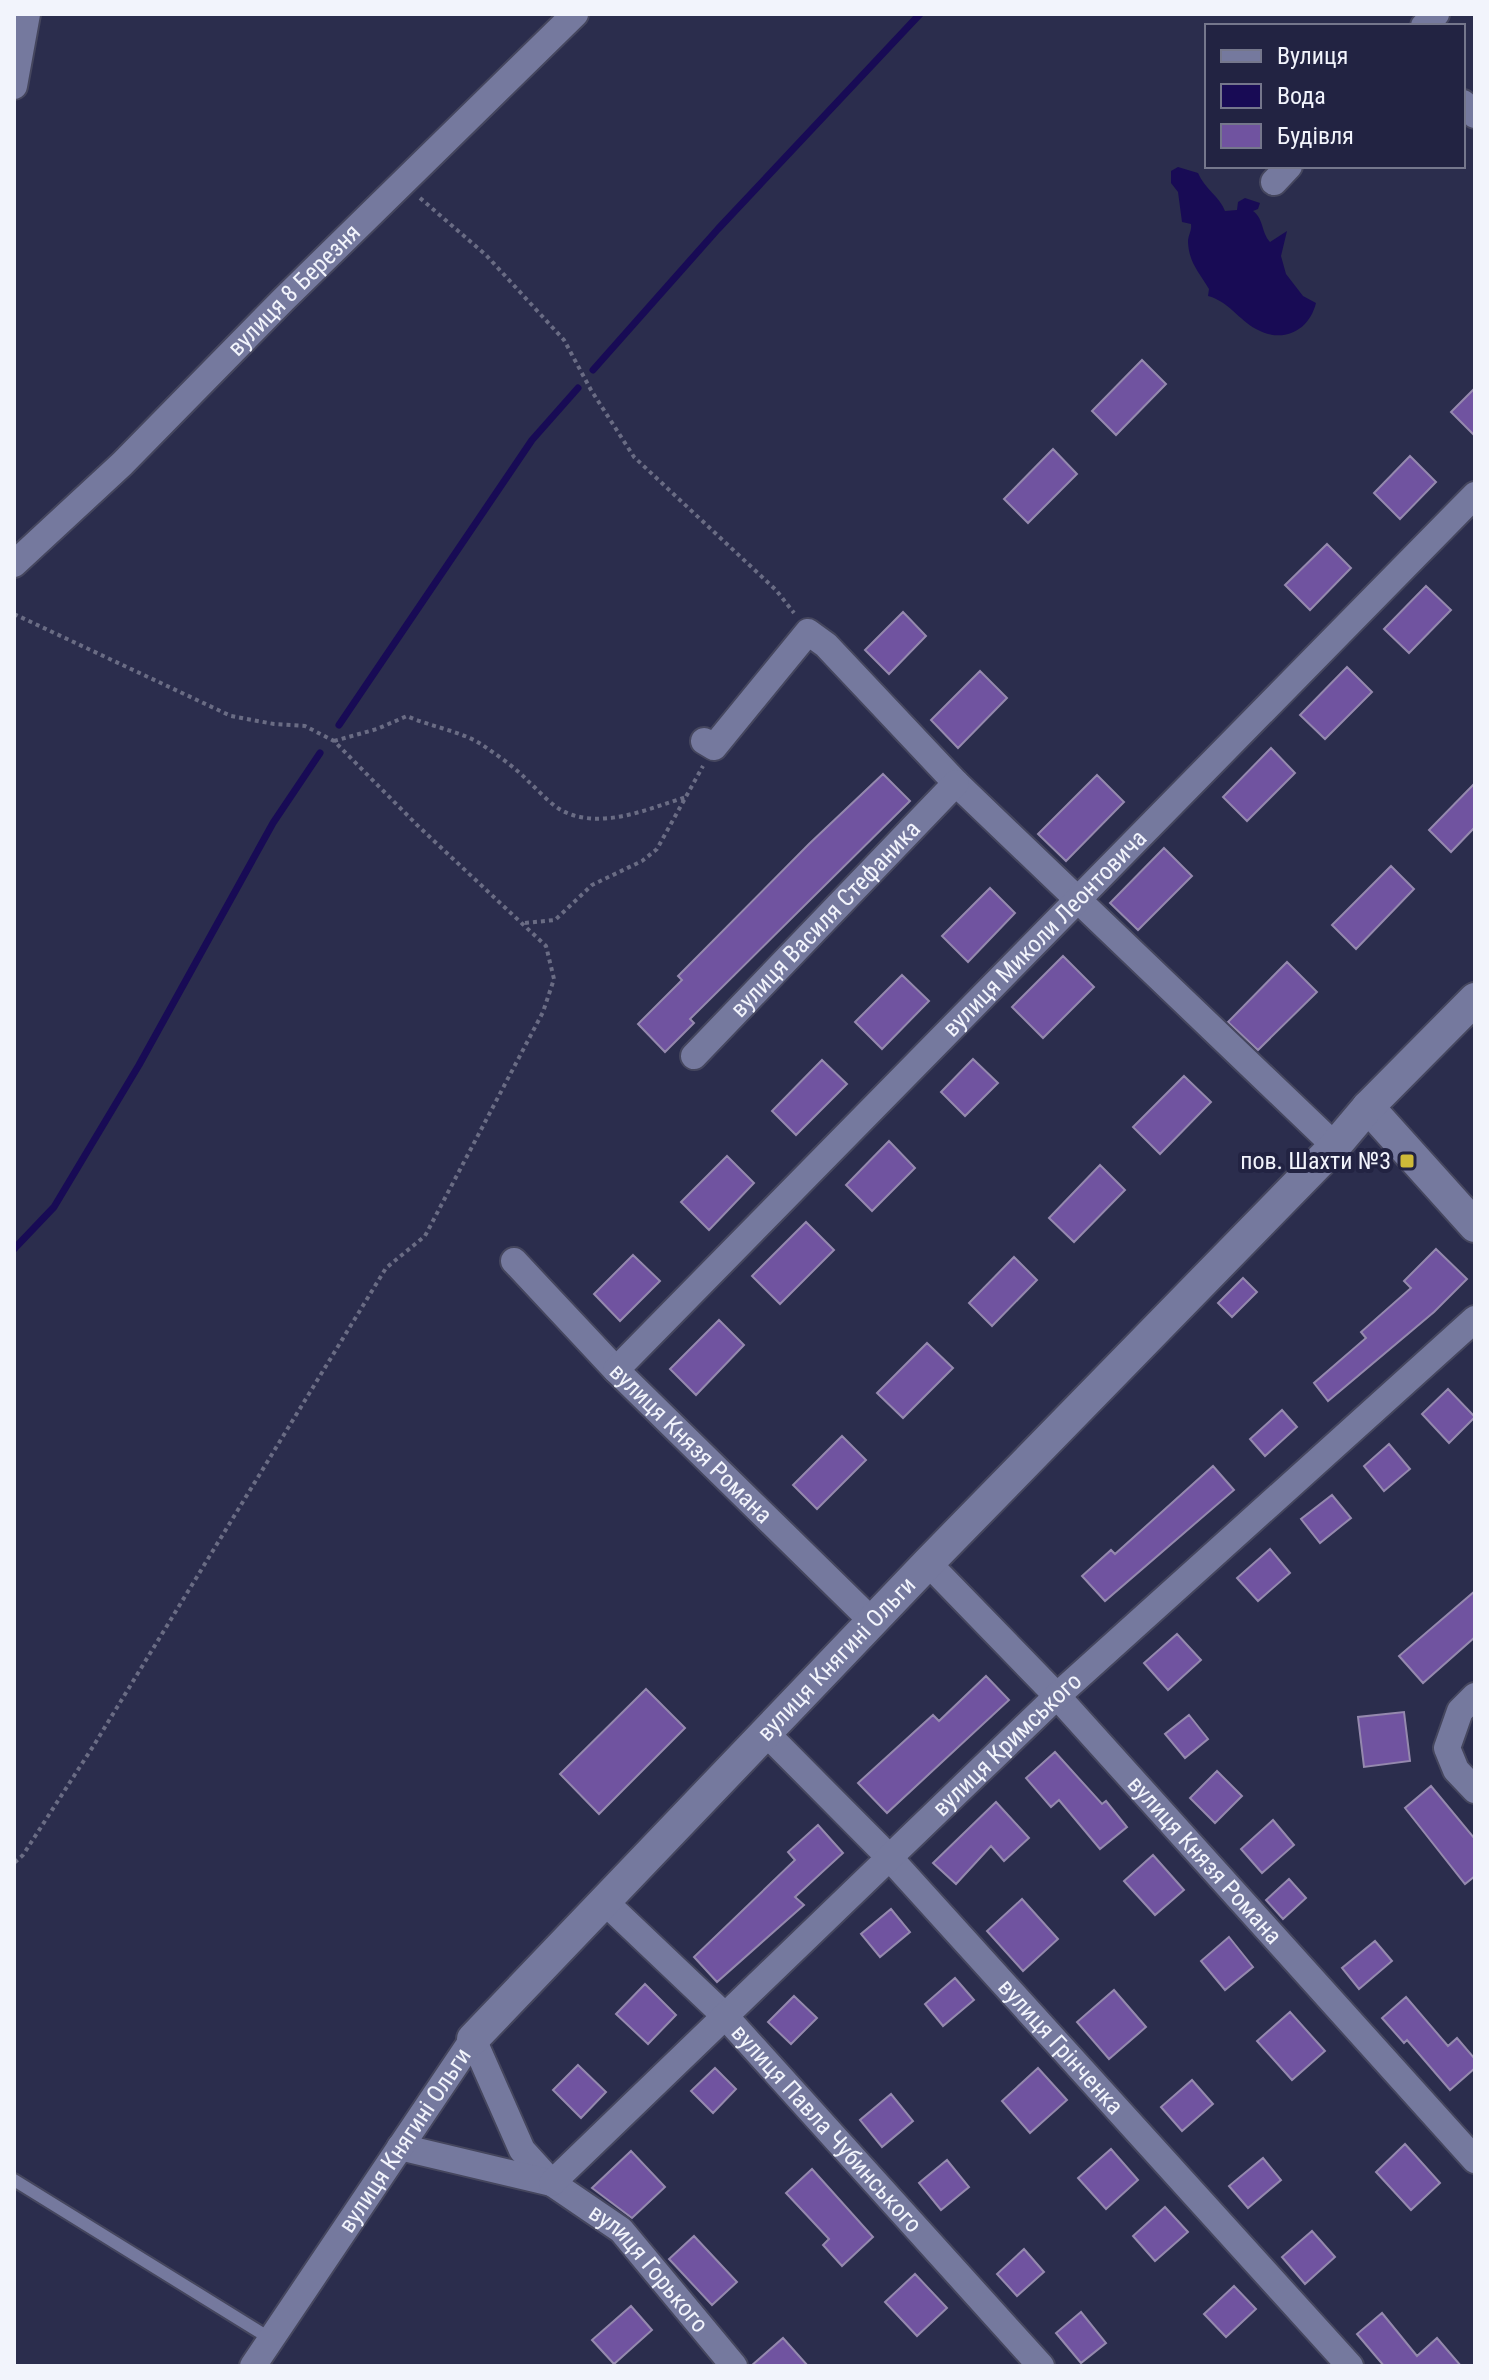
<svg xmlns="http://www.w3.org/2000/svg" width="1489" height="2380" font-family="'Roboto Condensed',sans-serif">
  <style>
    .water { fill: #180b55 }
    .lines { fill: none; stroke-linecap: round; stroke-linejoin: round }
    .stream { stroke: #180b55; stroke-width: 7 }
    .building { fill: #7053a0; stroke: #9589ae; stroke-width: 2 }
    .service-casing { stroke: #45465e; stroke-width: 16 }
    .minor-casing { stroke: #45465e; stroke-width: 30 }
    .tertiary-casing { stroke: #45465e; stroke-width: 36 }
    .path { stroke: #6a6c84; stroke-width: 4; stroke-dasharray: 4 4; stroke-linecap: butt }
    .service { stroke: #75799e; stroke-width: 12 }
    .minor { stroke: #75799e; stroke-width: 26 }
    .tertiary { stroke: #75799e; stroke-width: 32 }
    .poi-dot { fill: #cdb938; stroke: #222342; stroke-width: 3 }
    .labels { text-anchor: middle; stroke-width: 8; stroke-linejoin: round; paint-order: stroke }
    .street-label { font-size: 24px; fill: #f2f4fc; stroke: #222342 }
    .poi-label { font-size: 24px; fill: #f2f4fc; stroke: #222342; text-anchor: end }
  </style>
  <rect width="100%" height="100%" fill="#2b2d4d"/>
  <path class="water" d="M1178 167 1198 173C1204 188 1220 197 1225 211L1237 210 1238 202 1245 198 1260 203 1258 209 1253 211C1264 219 1261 232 1270 242L1287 231 1281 256 1286 274 1303 296 1316 303C1309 331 1283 344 1256 329 1239 320 1228 301 1208 296L1209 289C1199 272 1189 263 1188 242 1188 235 1192 231 1191 224L1182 222 1178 192 1171 183V171Z"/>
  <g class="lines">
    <path class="stream" d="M593 370 718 229 920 14
      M339 725 532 440 578 388
      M14 1249 54 1207 139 1065 273 823 320 753"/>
  </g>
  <path class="building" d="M1142 360 1166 384 1116 435 1092 411Z
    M1475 388V436L1451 412Z
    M1053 449 1077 474 1028 523 1004 499Z
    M1410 456 1436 482 1400 519 1374 493Z
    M1327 544 1351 568 1310 610 1285 585Z
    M1426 586 1451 610 1409 653 1384 629Z
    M903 612 926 636 889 674 865 650Z
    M1347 667 1372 692 1325 739 1300 715Z
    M980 671 1007 698 958 748 931 720Z
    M1271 748 1295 773 1247 821 1223 797Z
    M883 774 910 801 690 1019 694 1023 665 1052 638 1024 682 980 678 976 809 844Z
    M1097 775 1124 802 1066 861 1038 834Z
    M1475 783V827L1451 852 1429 830Z
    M1164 848 1192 876 1138 930 1110 903Z
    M1391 866 1414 889 1356 949 1332 925Z
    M990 888 1015 913 968 962 942 936Z
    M1063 956 1094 987 1043 1038 1012 1007Z
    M1287 962 1317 992 1258 1050 1228 1022Z
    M902 975 929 1001 882 1049 855 1022Z
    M973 1059 998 1083 965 1116 941 1092Z
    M822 1060 847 1084 796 1135 772 1111Z
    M1184 1076 1211 1102 1160 1154 1133 1127Z
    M889 1141 915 1168 872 1211 846 1185Z
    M727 1156 754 1183 709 1230 681 1202Z
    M1100 1165 1125 1190 1074 1242 1049 1218Z
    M806 1222 834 1250 780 1304 752 1276Z
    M1436 1249 1467 1279 1434 1312 1328 1401 1314 1383 1366 1338 1361 1332 1411 1288 1404 1281Z
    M633 1255 660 1281 620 1321 594 1294Z
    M1014 1257 1037 1280 992 1326 969 1303Z
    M1243 1278 1257 1292 1232 1317 1218 1303Z
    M719 1320 744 1345 696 1395 670 1369Z
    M927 1343 953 1368 903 1418 877 1393Z
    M1448 1389 1475 1417 1449 1443 1422 1414Z
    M1282 1410 1297 1427 1265 1456 1250 1439Z
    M842 1436 866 1460 817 1509 793 1485Z
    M1389 1444 1410 1469 1384 1491 1364 1466Z
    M1213 1466 1234 1490 1105 1601 1082 1576 1111 1550 1115 1554Z
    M1332 1495 1351 1518 1320 1543 1301 1519Z
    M1270 1549 1290 1573 1258 1601 1237 1578Z
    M1475 1591V1637L1423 1683 1399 1656Z
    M1177 1634 1201 1660 1168 1690 1144 1663Z
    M986 1676 1009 1700 887 1813 858 1783 933 1715 939 1721Z
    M646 1689 685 1728 599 1814 560 1774Z
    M1404 1712 1410 1761 1364 1767 1358 1717Z
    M1189 1715 1208 1739 1185 1758 1165 1734Z
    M1055 1752 1102 1804 1106 1801 1127 1827 1100 1849 1059 1800 1051 1807 1026 1778Z
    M1217 1771 1242 1796 1215 1823 1190 1798Z
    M1431 1786 1475 1839V1876L1465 1884 1405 1808Z
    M996 1802 1029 1838 1004 1861 991 1846 956 1884 933 1863Z
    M1273 1820 1294 1845 1262 1873 1241 1849Z
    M818 1825 843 1853 795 1897 804 1905 717 1982 694 1957 795 1860 788 1852Z
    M1153 1855 1184 1890 1155 1915 1124 1881Z
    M1289 1879 1306 1898 1283 1919 1266 1900Z
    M1022 1899 1058 1939 1023 1971 987 1931Z
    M891 1909 910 1932 880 1957 861 1934Z
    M1229 1937 1253 1967 1225 1990 1201 1961Z
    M1375 1941 1392 1961 1359 1989 1342 1968Z
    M955 1978 974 2000 943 2026 925 2004Z
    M645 1984 676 2015 648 2044 616 2014Z
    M1114 1990 1146 2027 1109 2059 1077 2022Z
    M794 1996 817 2018 791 2044 768 2022Z
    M1406 1997 1448 2046 1457 2038 1475 2059V2068L1450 2090 1407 2040 1404 2043 1382 2018Z
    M1290 2012 1325 2051 1292 2080 1257 2041Z
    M578 2065 606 2092 581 2118 553 2090Z
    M715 2068 736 2089 713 2113 691 2091Z
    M1038 2068 1067 2100 1030 2133 1002 2101Z
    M1192 2080 1213 2104 1182 2131 1161 2107Z
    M891 2094 913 2121 882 2147 860 2120Z
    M1405 2144 1440 2183 1411 2210 1376 2172Z
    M1111 2149 1138 2180 1106 2209 1078 2178Z
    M631 2151 665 2187 632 2218 592 2188Z
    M1263 2158 1281 2180 1248 2208 1229 2186Z
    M947 2160 969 2187 941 2210 919 2183Z
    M812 2169 873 2237 842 2266 823 2245 829 2239 786 2193Z
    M1165 2207 1188 2232 1155 2261 1133 2236Z
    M1312 2231 1335 2257 1305 2284 1282 2257Z
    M694 2236 737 2282 712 2305 669 2259Z
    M1024 2249 1044 2272 1017 2296 997 2274Z
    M915 2274 947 2308 917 2336 885 2302Z
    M1234 2286 1256 2309 1226 2337 1204 2314Z
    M631 2306 652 2330 614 2364 592 2340Z
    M1081 2312 1106 2343 1081 2363 1056 2333Z
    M1382 2313 1417 2356 1437 2338 1461 2366H1384L1357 2334Z
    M783 2338 808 2366H751Z"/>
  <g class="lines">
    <g class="service-casing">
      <path id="service" d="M14 2180 271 2339"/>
    </g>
    <g class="minor-casing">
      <g id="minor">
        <path d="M1424 26 1436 14"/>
        <path d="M14 86 27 14"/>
        <path d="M1463 103 1475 115"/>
        <path d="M1274 182 1289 166"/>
        <path id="s1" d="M14 564 122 464 283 300 575 14"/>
        <path d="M704 741 714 747 808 632 826 645 956 783 1335 1146"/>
        <path id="s2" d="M694 1056 956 783"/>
        <path id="s3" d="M514 1261 616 1370 873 1622"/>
        <path id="s4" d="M616 1370 1475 495"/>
        <path id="s5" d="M928 1563 1057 1696 1475 2160"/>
        <path d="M1475 1696 1460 1711 1447 1748 1456 1770 1475 1790"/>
        <path id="s6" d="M765 1732 888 1856 1350 2366"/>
        <path id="s7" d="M603 1900 725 2016 1041 2366"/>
        <path id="s8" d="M473 2039 522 2150 552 2183 621 2230 734 2366"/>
        <path d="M400 2147 552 2183"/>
        <path id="s9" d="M552 2183 1057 1696 1475 1319"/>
        <path id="s10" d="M253 2366 473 2039"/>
      </g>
    </g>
    <g class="tertiary-casing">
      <g id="tertiary">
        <path d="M1368 1107 1475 1226"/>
        <path id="s11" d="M473 2039 928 1563 1335 1146 1368 1107 1475 999"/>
      </g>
    </g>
    <path class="path" d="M420 198 486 255 564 340 591 390 634 457 776 590 794 613
      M14 614 231 716 274 724 305 726 334 741 417 825 546 946 554 979 543 1012 425 1236 386 1268 94 1745 23 1855 14 1863
      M334 741 377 729 407 716C431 727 458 730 481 744 497 755 515 767 529 782 539 791 549 803 561 810 599 831 648 809 686 797
      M525 923 555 920 592 885 642 861 657 849 703 766"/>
    <use href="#service" class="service"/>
    <use href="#minor" class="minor"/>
    <use href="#tertiary" class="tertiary"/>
  </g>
  <rect class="poi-dot" x="1399" y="1153" width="16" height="16" rx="4"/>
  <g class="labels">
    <g class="street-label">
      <text dy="8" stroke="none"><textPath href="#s1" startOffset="392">вулиця 8 Березня</textPath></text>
      <text dy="8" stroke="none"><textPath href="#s2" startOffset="190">вулиця Василя Стефаника</textPath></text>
      <text dy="8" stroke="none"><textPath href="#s4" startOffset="612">вулиця Миколи Леонтовича</textPath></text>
      <text dy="8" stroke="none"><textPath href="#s3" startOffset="254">вулиця Князя Романа</textPath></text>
      <text dy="8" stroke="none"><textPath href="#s11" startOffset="526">вулиця Княгині Ольги</textPath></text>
      <text dy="8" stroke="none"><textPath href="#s9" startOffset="632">вулиця Кримського</textPath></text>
      <text dy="8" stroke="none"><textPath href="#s5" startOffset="406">вулиця Князя Романа</textPath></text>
      <text dy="8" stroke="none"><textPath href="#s6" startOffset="432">вулиця Грінченка</textPath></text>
      <text dy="8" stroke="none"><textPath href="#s7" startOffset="320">вулиця Павла Чубинського</textPath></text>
      <text dy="8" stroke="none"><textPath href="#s10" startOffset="272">вулиця Княгині Ольги</textPath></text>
      <text dy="8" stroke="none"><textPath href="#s8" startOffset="296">вулиця Горького</textPath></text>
    </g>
    <g class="poi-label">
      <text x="1391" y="1169">пов. Шахти №3</text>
    </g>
  </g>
  <rect width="1489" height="2380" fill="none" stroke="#f2f4fc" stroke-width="32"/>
  <rect x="1205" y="24" width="260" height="144" fill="#222342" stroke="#75778c" stroke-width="2"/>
  <rect x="1221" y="50" width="40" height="12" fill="#75799e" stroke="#75778c" stroke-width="2"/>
  <text x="1277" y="64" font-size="24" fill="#f2f4fc">Вулиця</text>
  <rect x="1221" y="84" width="40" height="24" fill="#180b55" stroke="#75778c" stroke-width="2"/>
  <text x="1277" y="104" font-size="24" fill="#f2f4fc">Вода</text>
  <rect x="1221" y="124" width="40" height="24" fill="#7053a0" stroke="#75778c" stroke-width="2"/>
  <text x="1277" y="144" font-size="24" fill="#f2f4fc">Будівля</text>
</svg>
